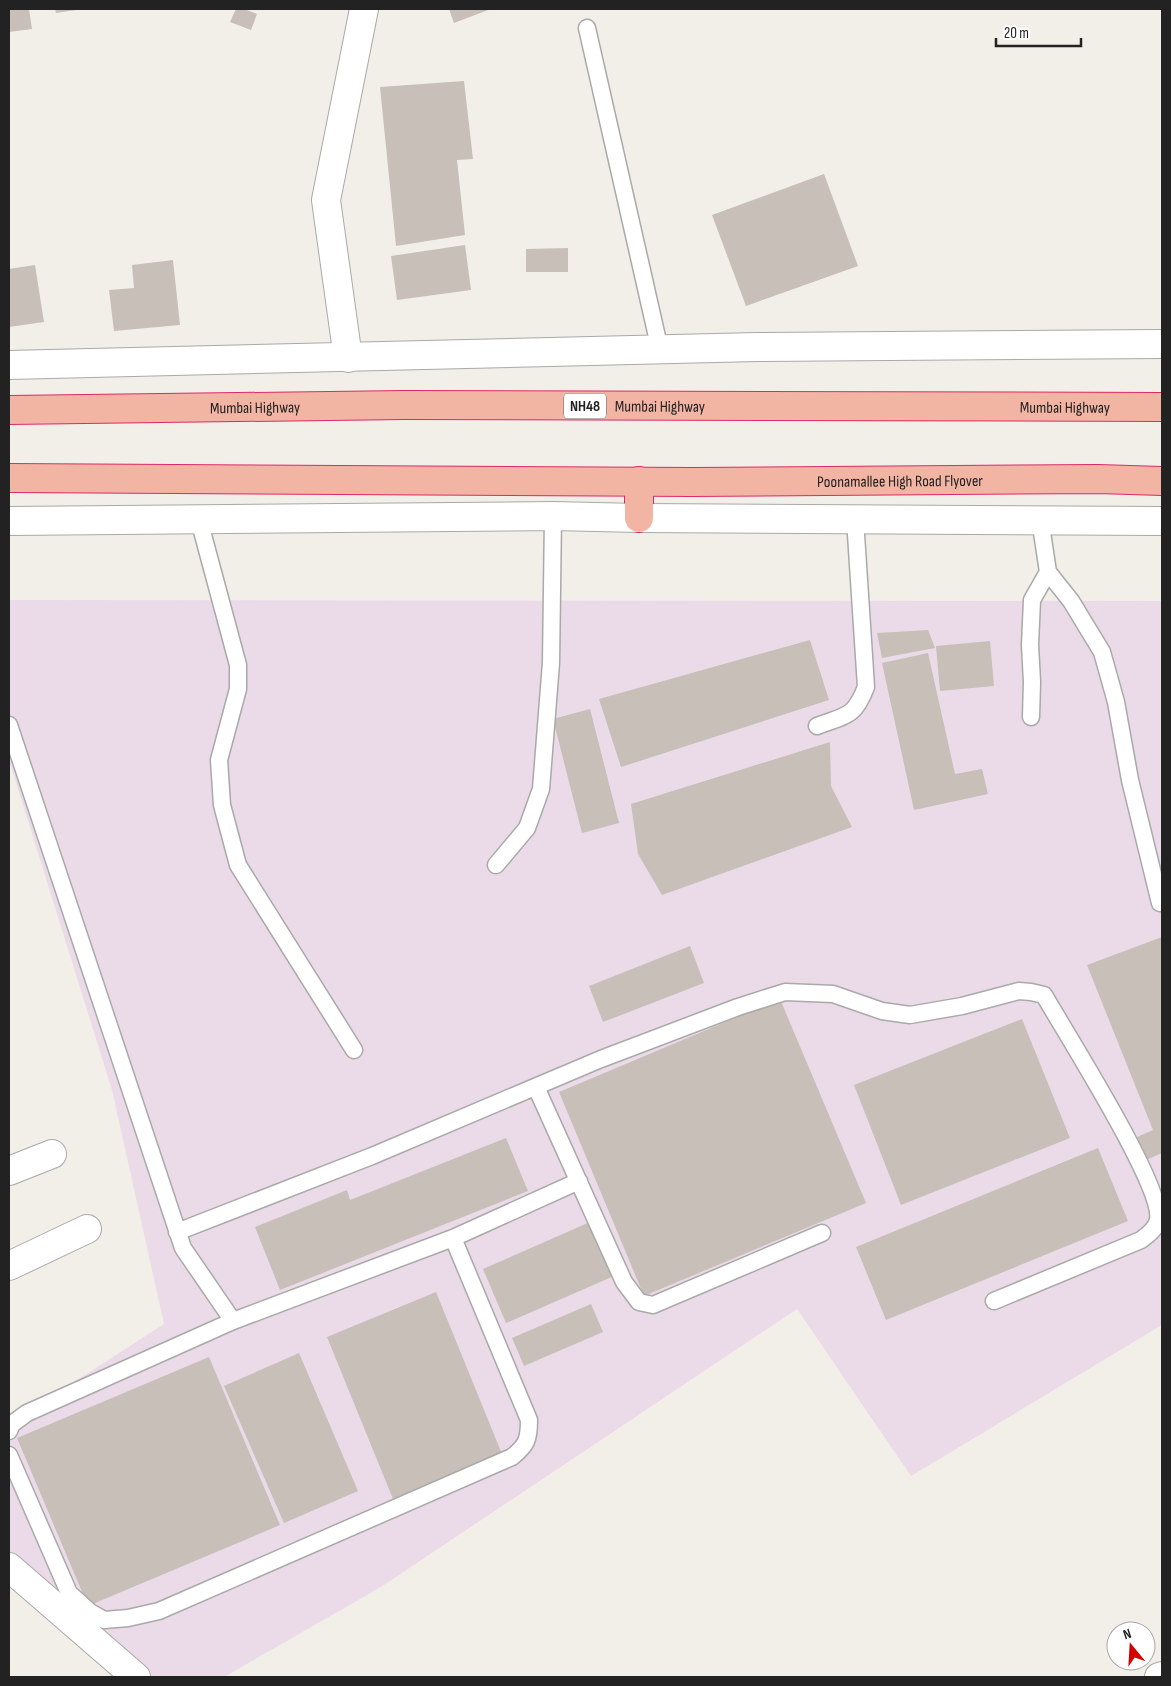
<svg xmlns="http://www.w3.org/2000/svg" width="1171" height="1686" font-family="'Sofia Sans Condensed',sans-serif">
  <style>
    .industrial { fill: #ebdbe8 }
    .building { fill: #c7bfb8 }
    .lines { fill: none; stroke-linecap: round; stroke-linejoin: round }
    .service-casing { stroke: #a9a9a9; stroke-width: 19 }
    .minor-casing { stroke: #a9a9a9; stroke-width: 30 }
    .tertiary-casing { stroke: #a9a9a9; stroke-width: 30 }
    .trunk-casing { stroke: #dc2a67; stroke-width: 30 }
    .service { stroke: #fff; stroke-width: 16 }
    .minor { stroke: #fff; stroke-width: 28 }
    .tertiary { stroke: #fff; stroke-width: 28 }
    .trunk { stroke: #f2b4a3; stroke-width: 28 }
    .labels { text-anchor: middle; stroke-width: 5; stroke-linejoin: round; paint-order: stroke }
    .shield { fill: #fff; stroke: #646464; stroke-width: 1 }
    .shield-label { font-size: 15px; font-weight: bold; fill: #222 }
    .street-label { font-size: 16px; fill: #222; stroke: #fff }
  </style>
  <rect width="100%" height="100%" fill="#f2efe9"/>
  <path class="industrial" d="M9 600 1162 601V1325L911 1476 797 1309 381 1587 224 1677H113L31 1601 9 1565V1424L164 1324 112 1090 9 760Z"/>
  <path class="building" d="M9 9H29L32 29 9 32Z
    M55 9H76V10L56 13Z
    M236 9H244L257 14 251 30 230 22Z
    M449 9H491L454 23Z
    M464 81 473 159 457 160 465 235 396 246 380 87Z
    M824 174 858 266 746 306 712 215Z
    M465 245 471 290 397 300 391 256Z
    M568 248V272H526V249Z
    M173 260 180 325 114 331 109 290 134 288 132 265Z
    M35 265 44 322 9 327V269Z
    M928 630 935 648 882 658 877 633Z
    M810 640 829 700 621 767 599 699Z
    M990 641 994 686 940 691 936 646Z
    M928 653 955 774 982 769 988 794 914 810 882 663Z
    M590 709 619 823 582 833 553 719Z
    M830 742 831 786 852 827 662 895 638 854 631 804Z
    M1162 937V1153L1146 1160 1137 1137 1153 1130 1087 965Z
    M690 946 704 983 603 1022 589 986Z
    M780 999 866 1203 644 1296 559 1092Z
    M1022 1019 1070 1138 901 1205 854 1085Z
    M506 1138 528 1191 280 1290 255 1227 347 1190 350 1200Z
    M1098 1148 1128 1221 886 1320 856 1247Z
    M590 1222 614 1276 506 1323 483 1269Z
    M436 1292 502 1454 393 1499 327 1337Z
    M591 1304 603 1332 524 1366 512 1338Z
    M299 1353 358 1491 284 1523 224 1386Z
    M209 1357 280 1525 88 1606 17 1438Z"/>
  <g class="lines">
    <g class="service-casing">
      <path id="service" d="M587 28 660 350
        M1040 519 1048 572 1071 601 1102 652 1116 702 1130 780 1160 903
        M199 520 238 665V689L219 760 222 805 238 865 354 1050
        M1031 717 1032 682 1030 645 1032 600 1048 572
        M9 725 183 1248 233 1321
        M817 726C846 715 854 718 866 687L855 519
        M496 865 527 828 541 789 551 663 553 516
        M536 1087 624 1282 639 1302 653 1305 822 1233
        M177 1232 372 1156 601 1059 738 1007 785 992 833 994 882 1011 910 1015 962 1006 1019 991 1031 992 1044 995C1065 1032 1164 1187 1158 1220 1156 1229 1148 1235 1141 1240L994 1301
        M9 1431 12 1424 27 1413 233 1321 453 1238 579 1181
        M9 1455 69 1593 90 1612 104 1620 128 1618 159 1611 512 1457C527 1445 529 1439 529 1420L453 1238"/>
    </g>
    <g class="minor-casing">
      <path id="minor" d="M348 358 326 200 364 9
        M9 1171 52 1154
        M9 1266 87 1229
        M9 1567 136 1677
        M1159 1677 1162 1676"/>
    </g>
    <g class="tertiary-casing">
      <path id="tertiary" d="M9 365 757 347 1162 344
        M9 521 553 516 639 518 1162 521"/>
    </g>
    <g class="trunk-casing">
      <g id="trunk">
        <path id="s1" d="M9 410 404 405 1162 407"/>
        <path id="s2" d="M9 478 692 482 1098 479 1162 481"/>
        <path d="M639 481V518"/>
      </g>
    </g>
    <use href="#service" class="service"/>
    <use href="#minor" class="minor"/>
    <use href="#tertiary" class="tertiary"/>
    <use href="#trunk" class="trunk"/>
  </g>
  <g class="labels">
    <rect class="shield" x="564" y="393.5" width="42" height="25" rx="4"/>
    <g class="shield-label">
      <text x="585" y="411">NH48</text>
    </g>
    <g class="street-label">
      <text dy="6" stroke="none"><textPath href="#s1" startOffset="651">Mumbai Highway</textPath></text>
      <text dy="6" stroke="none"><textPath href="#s1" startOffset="246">Mumbai Highway</textPath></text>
      <text dy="6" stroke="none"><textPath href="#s1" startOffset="1056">Mumbai Highway</textPath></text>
      <text dy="6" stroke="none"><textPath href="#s2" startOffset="891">Poonamallee High Road Flyover</textPath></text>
    </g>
  </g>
  <rect width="1171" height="1686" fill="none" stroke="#222222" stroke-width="20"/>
  <g transform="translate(1131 1646) rotate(342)"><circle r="24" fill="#ffffff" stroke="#a7a7a7"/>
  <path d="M0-4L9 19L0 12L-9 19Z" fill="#d40000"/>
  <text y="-8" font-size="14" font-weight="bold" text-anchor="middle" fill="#222222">N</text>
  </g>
  <path d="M996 38v8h85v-8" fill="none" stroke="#222222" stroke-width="2.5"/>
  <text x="1004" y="38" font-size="15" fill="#222222" stroke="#ffffff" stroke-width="4" paint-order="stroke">20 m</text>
</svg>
